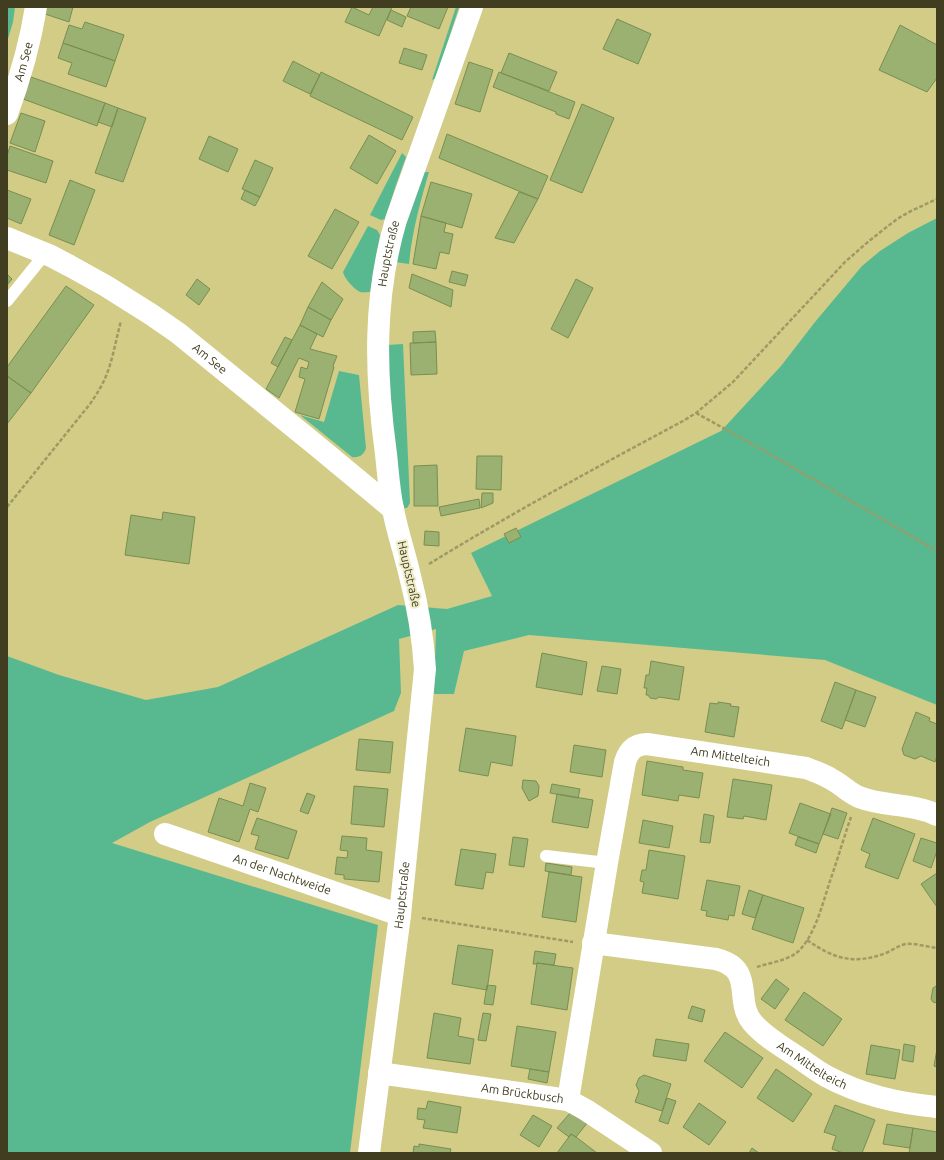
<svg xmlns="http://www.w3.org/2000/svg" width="944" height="1160" font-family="Ubuntu,sans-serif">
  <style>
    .green { fill: #58b991 }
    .building { fill: #9bb171; stroke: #798e4f }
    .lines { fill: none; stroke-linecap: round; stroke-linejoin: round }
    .path { stroke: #9f9a63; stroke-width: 2.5; stroke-dasharray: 4 2; stroke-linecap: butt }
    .lane { stroke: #fff; stroke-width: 12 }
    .street { stroke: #fff; stroke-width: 22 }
    .labels { text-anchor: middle; stroke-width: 4; stroke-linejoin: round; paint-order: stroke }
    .street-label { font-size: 12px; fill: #403d20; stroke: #eeecc9 }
  </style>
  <rect width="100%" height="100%" fill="#d2cc87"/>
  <path class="green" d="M7 7H15L13 22 7 42Z
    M456 7H459L436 78 432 80Z
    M402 153 406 157 396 185 385 219 381 220 370 215Z
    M422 172H429C420 203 412 232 409 264L395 262 398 248Z
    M937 218V705L825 660 529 635 464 651 454 694H434L436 629 399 639 401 693 394 711 150 822 112 843 378 925 350 1153H7V656L59 675 146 700 218 687 398 605 447 609 492 596 471 553 721 431 781 366 815 322 862 266 880 251 908 233Z
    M368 226 377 230 380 235 370 292C367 292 362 293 360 292 354 289 344 278 343 272Z
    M403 344 410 503 407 508H401L392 438 387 345Z
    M339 371 359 375 366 448C364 455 359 458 352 457L300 415 324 422Z"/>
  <path class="building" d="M47 7H73L69 22 45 14Z
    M352 7 369 15 373 7H392L379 36 345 22Z
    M411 7H448L439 29 407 16Z
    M391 10 406 17 402 27 387 20Z
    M617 19 651 34 638 64 603 49Z
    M85 22 124 35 115 61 63 43 69 25 82 29Z
    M900 25 937 45V78L927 92 879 70Z
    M63 43 115 61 106 87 68 74 72 63 58 58Z
    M404 48 427 55 422 70 399 63Z
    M509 53 557 72 549 91 501 73Z
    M293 61 320 75 310 94 283 81Z
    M469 62 493 70 480 112 455 104Z
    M321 72 413 117 402 140 310 96Z
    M499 72 575 102 569 119 556 114V112L493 87Z
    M31 77 105 103 97 126 23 99Z
    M105 103 118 108 112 127 98 122Z
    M582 104 614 118 582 193 550 180Z
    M118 108 146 118 123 182 95 173Z
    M21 113 45 121 35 152 10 143Z
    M447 134 548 176 538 199 439 158Z
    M369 135 396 151 377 184 350 168Z
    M209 136 238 149 228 172 199 159Z
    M10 146 53 161 46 183 7 170V156Z
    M255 160 273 168 260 197 242 189Z
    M70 180 95 190 74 245 49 235Z
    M431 182 472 194 462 228 421 216Z
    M7 190 31 199 21 224 7 218Z
    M245 190 260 197 255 206 241 199Z
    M519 192 538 199 514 243 495 238Z
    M335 209 359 222 332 269 308 256Z
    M421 216 446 223 444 232 453 234 449 254 440 252 436 269 413 264Z
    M452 271 468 275 465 286 449 282Z
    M7 274 12 279 7 285Z
    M412 274 453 290 451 307 409 288Z
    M197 279 210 289 199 305 186 295Z
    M576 279 593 288 568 338 551 329Z
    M322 282 343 299 331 320 308 307Z
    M66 286 94 305 31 393 7 376V367Z
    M308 307 331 320 323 337 300 325Z
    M300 325 317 334 310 349 337 356 333 366 334 367 319 419 295 412 305 379 299 377 301 367 307 369 309 362 299 358 279 398 266 389Z
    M435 331 436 342 413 343V332Z
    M285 337 292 340 278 367 271 363Z
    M436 342 437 374 411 375 410 343Z
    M7 376 31 393 7 424Z
    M477 456H502L501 490 476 489Z
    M437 465 438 506H414V466Z
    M482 493H493V503L481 508Z
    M479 499 480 508 441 516 439 507Z
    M163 512 195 517 189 564 125 555 131 515 162 520Z
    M516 528 521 537 509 543 504 534Z
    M425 531 439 532V546L424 545Z
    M542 653 587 662 582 695 536 687Z
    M651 661 684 667 679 700 659 697 656 699 650 698 648 695H646L647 688H644L646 675H649Z
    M602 666 621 669 617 694 597 691Z
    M835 682 856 690 842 729 821 721Z
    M856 690 876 697 865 727 845 720Z
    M718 702 731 704 730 706 739 707 734 737 705 732 710 703 718 704Z
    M916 712 930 718 929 721 937 724V756L935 762 921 756 915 759 904 755 902 749Z
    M466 728 516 736 512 766 491 762 488 776 459 771Z
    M359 739 393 742 390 773 356 770Z
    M574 745 606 750 602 777 570 772Z
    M647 761 683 767V770L703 773 699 798 679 795 678 801 642 795Z
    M733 779 772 785 766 820 744 816 743 819 727 817Z
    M523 780 536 781 539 786 538 796 529 801 522 788Z
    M250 783 266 788 258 812 250 809 239 842 208 832 219 798 243 806Z
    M552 784 580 789 578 798 550 793Z
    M354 786 388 789 384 827 351 824Z
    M307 793 315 796 308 814 300 811Z
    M557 794 593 800 588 828 552 822Z
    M800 803 831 814 819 844 789 833Z
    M832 808 847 813 838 839 823 834Z
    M704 814 714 816 710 843 700 842Z
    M257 818 297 831 288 859 255 849 259 836 251 834Z
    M873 818 915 834 898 879 865 867 870 854 861 850Z
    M643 820 673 826 669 848 639 843Z
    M342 836 367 838 366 850 382 852 379 882 344 879V875L335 874 337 857 347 858 348 851 340 850Z
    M513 837 528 839 524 867 509 865Z
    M798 837 819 844 816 853 795 845Z
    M921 838 937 843V851L931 868 913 861Z
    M461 849 496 854 493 873 486 872 483 889 455 885Z
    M649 850 685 856 678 899 642 893 644 882 640 881 642 870H646Z
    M546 863 572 867 571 875 545 871Z
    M549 872 582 877 576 922 542 917Z
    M937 873V907L921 884Z
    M707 880 740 886 734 916 729 915 728 920 706 916 707 911 701 910Z
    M749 890 763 895 755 918 742 914Z
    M763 895 804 908 793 943 752 929Z
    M458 945 493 950 487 990 452 984Z
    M535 951 556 954 554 965 537 963V964H533Z
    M537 963 573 968 567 1010 531 1004Z
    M776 979 789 989 775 1009 761 999Z
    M487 985 496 986 493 1005 484 1004Z
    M936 986H937V1003L933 1002 931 999 933 988Z
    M804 992 842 1019 823 1046 785 1020Z
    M692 1006 705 1010 702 1022 688 1018Z
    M434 1013 461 1018 458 1036 474 1039 470 1064 427 1058Z
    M483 1013 491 1014 486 1041 478 1040Z
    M517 1026 556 1032 549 1072 511 1066Z
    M725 1032 763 1058 742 1088 704 1061Z
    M656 1039 689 1044 686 1061 653 1056Z
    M904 1044 915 1046 913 1062 902 1060Z
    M871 1045 900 1050 895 1079 866 1074Z
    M937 1049V1067L934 1066Z
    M530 1069 549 1072 547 1083 528 1079Z
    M776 1069 812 1094 793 1122 757 1098Z
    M644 1075 671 1084 662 1111 635 1102 639 1091 636 1085 639 1078Z
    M667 1098 676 1101 668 1124 659 1121Z
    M428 1101 461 1107 457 1133 423 1128 425 1120 417 1119 418 1108 426 1109Z
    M699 1103 726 1122 709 1145 683 1127Z
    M835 1105 875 1120 862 1153H843L832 1149 836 1136 824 1132Z
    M571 1112 588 1122 576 1137 571 1134 569 1137 557 1128Z
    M533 1115 552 1126 539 1147 520 1135Z
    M887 1124 913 1128 910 1148 883 1144Z
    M913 1128 937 1132V1153H909Z
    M571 1134 576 1137 597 1153H557Z
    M419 1144 451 1149 450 1153H413L414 1146 419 1147Z
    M752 1148 759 1153H749Z"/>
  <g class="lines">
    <path class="path" d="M696 413 756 446 937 551
      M7 507 90 404C96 395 102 386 106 376 113 359 116 339 121 321
      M429 564C512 513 597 467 683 421L696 413 733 382 845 262 869 241 897 219 909 212 937 199
      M422 918 573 942
      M807 940C834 959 854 965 886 953 893 950 899 945 906 944 916 943 927 947 937 948
      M757 967C769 963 784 961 795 954 815 939 823 901 831 878 838 858 844 837 851 817"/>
    <path class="lane" d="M7 301 45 254
      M546 856 607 863"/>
    <g class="street">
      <path id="s1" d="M7 114C20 79 30 44 36 7"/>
      <path id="s2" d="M7 238 51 256 70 266 106 286 152 315 178 333 317 446 393 509"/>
      <path id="s3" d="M165 834 400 915"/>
      <path id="s4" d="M593 943 716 959C756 969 734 1000 752 1022 763 1035 779 1045 793 1054 804 1061 815 1070 826 1076 861 1095 897 1103 937 1107"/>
      <path id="s5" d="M379 1073 568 1100 586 1110 651 1153"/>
      <path id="s6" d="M568 1100 607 863 625 762C629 750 634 745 647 744L806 768C814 771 823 774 831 779 841 784 849 793 859 797 884 807 912 803 937 815"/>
      <path id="s7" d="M369 1153 400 915 425 669C423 638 418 607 410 576 405 554 397 531 393 509 389 491 388 472 386 454 375 374 373 298 396 220L472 7"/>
    </g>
  </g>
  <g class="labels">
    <g class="street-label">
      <text dy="4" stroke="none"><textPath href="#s1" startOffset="55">Am See</textPath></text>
      <text dy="4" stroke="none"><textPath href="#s7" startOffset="908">Hauptstraße</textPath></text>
      <text dy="4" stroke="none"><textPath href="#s2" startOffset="237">Am See</textPath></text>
      <text transform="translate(409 574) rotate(77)" y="4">Hauptstraße</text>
      <text dy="4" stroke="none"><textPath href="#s6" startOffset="458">Am Mittelteich</textPath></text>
      <text dy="4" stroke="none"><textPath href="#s3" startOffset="124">An der Nachtweide</textPath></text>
      <text dy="4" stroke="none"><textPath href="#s7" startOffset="260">Hauptstraße</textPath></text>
      <text dy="4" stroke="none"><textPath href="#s4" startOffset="277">Am Mittelteich</textPath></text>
      <text dy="4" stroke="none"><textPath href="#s5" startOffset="145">Am Brückbusch</textPath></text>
    </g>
  </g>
  <rect width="944" height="1160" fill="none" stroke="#403d20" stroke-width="16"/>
</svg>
